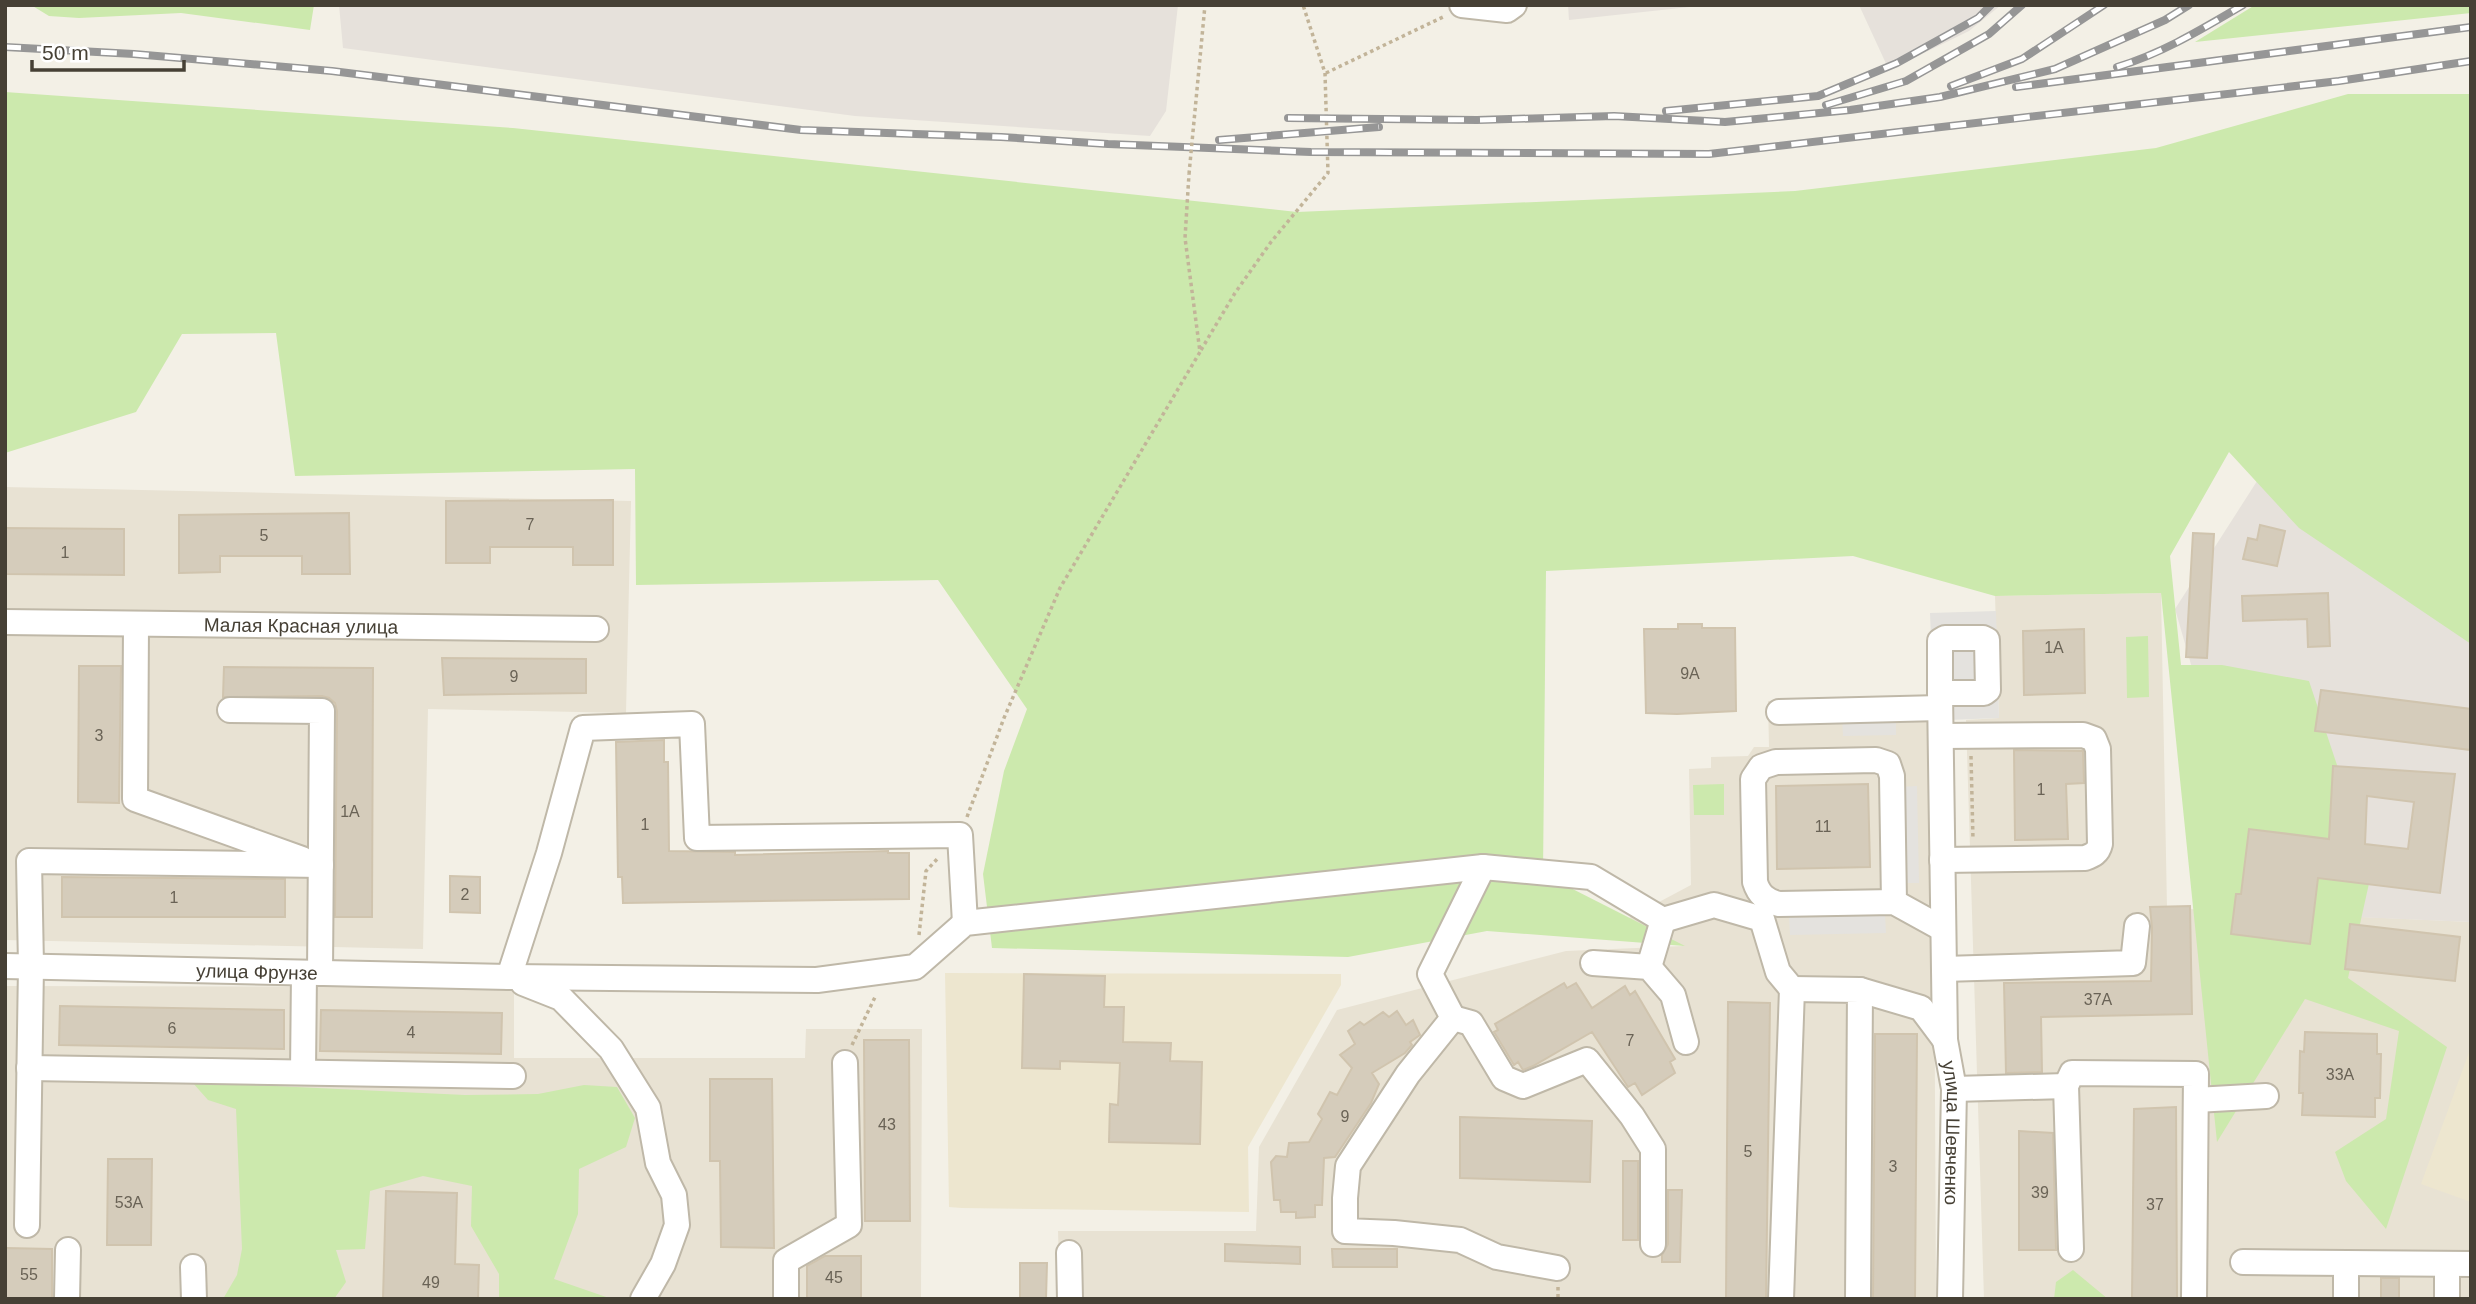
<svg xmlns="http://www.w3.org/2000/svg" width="2476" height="1304" font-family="Helvetica,sans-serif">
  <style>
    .residential { fill: #e8e2d3 }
    .industrial { fill: #e6e1db }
    .education { fill: #ede6cf }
    .green { fill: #cce9ad }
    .parking { fill: #e4e2de }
    .building { fill: #d5ccbb; stroke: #d0c4ae; stroke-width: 2; fill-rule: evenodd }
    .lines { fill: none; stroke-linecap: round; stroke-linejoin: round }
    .minor-casing { stroke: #bfb8a8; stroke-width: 28 }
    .path { stroke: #c2b499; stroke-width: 3.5; stroke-dasharray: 3.5 3.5; stroke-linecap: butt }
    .minor { stroke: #fff; stroke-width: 24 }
    .rail-casing { stroke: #969696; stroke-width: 8 }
    .rail { stroke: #fff; stroke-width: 5; stroke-dasharray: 16; stroke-linecap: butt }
    .path-bridge { stroke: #c2b499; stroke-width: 3.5; stroke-dasharray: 3.5 3.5; stroke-linecap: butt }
    .labels { text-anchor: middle; stroke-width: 5; stroke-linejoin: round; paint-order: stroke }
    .number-label { font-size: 16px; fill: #6a6356 }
    .street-label { font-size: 19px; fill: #464035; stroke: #fff }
  </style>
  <rect width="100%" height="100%" fill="#f3f0e6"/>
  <path class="residential" d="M5 487 631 501 626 713 428 709 423 949 5 940Z
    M2161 593 2167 908 2471 922V1299H1984L1966 720 1999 718 1995 596Z
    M1933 698 1936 1299H1060L1058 1231H1256L1259 1147 1337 1010 1566 951 1683 946 1629 918 1691 885 1689 769 1711 768V757L1748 756 1754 747H1769L1768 701Z
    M5 986 514 987V1058H805L806 1029H922L921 1299H5Z"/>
  <path class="industrial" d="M339 5H1178L1166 111 1150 136 855 116 343 48Z
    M1568 5H1708L1569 20Z
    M1859 5H2001L1969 31 1889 70Z
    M2268 464 2471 622V922L2263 913 2175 609Z"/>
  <path class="education" d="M945 973 1341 974V985L1248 1147 1249 1212 962 1208 949 1207Z
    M2471 1047V1202L2421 1184Z"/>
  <path class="green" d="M31 5H314L310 30 181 13 79 18 49 16Z
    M2255 5H2471V13L2195 42Z
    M5 92 513 128 1297 212 1795 191 2156 148 2348 94H2471V644L2299 528 2229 452 2170 556 2181 665H2222L2309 681 2372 870 2348 978 2447 1047 2386 1229 2346 1181 2335 1152 2386 1119 2399 1031 2305 999 2217 1142 2161 593 1995 596 1853 556 1546 571 1543 874 1685 946 1487 931 1348 957 992 948 983 874 1004 771 1027 709 938 580 636 585 635 469 295 476 276 333 182 334 136 412 5 453Z
    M2148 636 2149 697 2127 698 2126 637Z
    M1724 784V815H1694L1693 785Z
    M192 1082 465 1095 538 1094 584 1085 617 1087 635 1118 626 1147 579 1169 578 1214 554 1279 612 1299H499V1274L471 1226 472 1186 423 1176 370 1191 365 1249 336 1250 346 1282 334 1299H223L237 1275 242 1249 236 1109 208 1100Z
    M2073 1270 2108 1299H2054L2056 1282Z"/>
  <path class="parking" d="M1996 611 1999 718 1948 720 1933 684 1930 613Z
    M1896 716V735L1843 736 1842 717Z
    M1917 786 1919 883H1900L1898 787Z
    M1885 914 1886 933 1790 935 1789 916Z"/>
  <path class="building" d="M613 500V565H573V547H490V563H446V501Z
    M349 513 350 574H302V556H220V572L179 573V515Z
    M2260 525 2285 531 2277 566 2243 559 2248 538 2257 540Z
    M5 528 124 529V575L5 574Z
    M2193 533 2214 534 2207 658 2186 657Z
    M2328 593 2330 646 2308 647 2307 619 2243 621 2242 596Z
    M1678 624H1702V628H1735L1736 711 1677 714 1646 713 1644 629H1678Z
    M2084 629 2085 693 2024 695 2023 631Z
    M442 658 586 659V693L444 695Z
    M79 666H121L119 803 78 802Z
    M224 667 373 668 372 917H335L337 711 335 703 329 698 322 696 223 697Z
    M2321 690 2471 709V750L2315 731Z
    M664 740V762H668L669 851 735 852V855L888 851V853H909V899L623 903 622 877H618L616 742Z
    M2014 750 2083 751 2084 783 2066 784 2068 839 2015 840Z
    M2333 766 2455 774 2440 893 2318 878 2310 944 2231 934 2236 894H2241L2249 829 2329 839ZM2367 796 2414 802 2408 849 2365 844Z
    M1868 784 1870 867 1777 869 1776 786Z
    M450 876 480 877V913L450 912Z
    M62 877 285 879V917H62Z
    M2190 906 2192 1014 2041 1017 2042 1072 2006 1073 2004 983 2151 981 2152 928 2150 907Z
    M2350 924 2460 937 2455 981 2345 969Z
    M1024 974 1105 976 1104 1007H1124L1123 1042 1171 1043 1170 1061 1202 1062 1200 1144 1109 1142 1110 1104 1118 1105 1120 1063 1060 1061V1069L1022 1068Z
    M1564 983 1567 988 1576 983 1592 1008 1625 986 1630 995 1635 991 1675 1059 1670 1062 1675 1073 1642 1095 1635 1083 1628 1087 1592 1032 1533 1066 1523 1070 1518 1062 1514 1065 1494 1032 1498 1030 1495 1024Z
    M1728 1002 1770 1003 1766 1299H1726Z
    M60 1006 284 1010V1049L59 1045Z
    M321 1010 502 1013 501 1054 320 1051Z
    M1397 1011 1406 1025 1413 1020 1420 1035 1410 1042 1412 1045 1405 1053 1372 1073 1379 1084 1371 1103 1335 1157 1324 1158 1322 1205H1315V1217L1296 1218V1212H1281L1280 1200H1274L1271 1162 1276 1156 1287 1157 1289 1143 1309 1142 1322 1119 1318 1114 1330 1092 1337 1095 1352 1068 1340 1055 1355 1044 1348 1031 1360 1022 1364 1025 1383 1012 1389 1017Z
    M2305 1032 2377 1034V1054H2381L2380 1098H2375V1117L2302 1115 2303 1093H2299L2300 1051 2304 1052Z
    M1875 1034H1917L1915 1299H1873Z
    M864 1040H909L910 1221H865Z
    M710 1079H772L774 1248 721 1247 720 1161H710Z
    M2176 1107 2177 1299H2132L2134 1109Z
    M1460 1117 1592 1121 1590 1182 1460 1178Z
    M2019 1131 2053 1133 2056 1250H2019Z
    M108 1159H152L151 1245H107Z
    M1623 1161H1638V1240H1623Z
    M1668 1190H1682L1680 1262H1662V1255L1668 1244Z
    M386 1191 457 1193 455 1264 479 1265 478 1299H383Z
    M1225 1244 1300 1247V1264L1225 1261Z
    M6 1248 52 1249V1299H5Z
    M1332 1249H1397V1267H1333Z
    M825 1256H861V1299H807V1266Z
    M1020 1263H1047L1046 1299H1020Z
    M2381 1278H2399V1299H2381Z"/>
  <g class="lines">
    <g class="minor-casing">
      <g id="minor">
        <path d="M1462 5 1507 10 1514 5"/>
        <path id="s1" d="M5 622 596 629"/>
        <path d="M136 624 135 799 302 859"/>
        <path id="s2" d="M1940 693V641L1945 638H1983L1987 640 1988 690 1984 693H1940L1945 1040 1954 1089 1950 1299"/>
        <path d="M230 710 322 711 320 973"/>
        <path d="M1779 712 1940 708"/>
        <path d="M1941 736 2083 735 2094 739 2098 749 2100 844C2098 853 2093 855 2085 858L1942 860"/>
        <path d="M1483 867 1430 974 1453 1018 1408 1074 1348 1166 1345 1198V1231L1394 1233 1460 1240 1497 1257 1557 1268"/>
        <path d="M1894 902 1892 776 1888 764 1876 760 1776 762 1761 767 1753 779 1755 882C1759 895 1766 901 1779 904L1894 902 1943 929"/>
        <path d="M1593 963 1649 967 1673 995 1686 1042"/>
        <path id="s3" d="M5 966 509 977 817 980 915 967 965 923 1483 867 1591 877 1663 920 1714 905 1762 919 1778 972 1792 989 1781 1299"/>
        <path d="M1649 967 1663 920"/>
        <path d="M1944 969 2133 963 2137 926"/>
        <path d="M509 977 549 853 583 728 692 724 697 838 960 835 965 923"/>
        <path d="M523 983 561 998 611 1049 648 1108 658 1163 674 1195 677 1225 663 1264 643 1299"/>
        <path d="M1792 989 1860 990 1858 1299"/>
        <path d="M1860 990 1921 1008 1945 1040"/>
        <path d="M1453 1018 1471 1023 1504 1078 1523 1086 1587 1060 1632 1116 1653 1149V1244"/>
        <path d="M29 1068 513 1076"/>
        <path d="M303 1072 304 973"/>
        <path d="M1954 1089 2066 1086"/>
        <path d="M2196 1100 2266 1096"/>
        <path d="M27 1225 31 966 29 861 321 865"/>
        <path d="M2071 1249 2066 1086 2072 1073 2196 1074 2194 1299"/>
        <path d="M1069 1253 1070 1299"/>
        <path d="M2243 1262 2471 1264"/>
        <path d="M193 1267 194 1299"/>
        <path d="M67 1299 68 1250"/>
        <path d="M786 1299V1261L849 1225 845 1063"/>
        <path d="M2346 1299V1263"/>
        <path d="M2447 1299V1264"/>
      </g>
    </g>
    <path class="path" d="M1326 73 1445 16
      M1201 350 1235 293 1271 242 1328 173 1325 73 1303 5
      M1971 756 1973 840
      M967 817 1004 718 1060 588 1200 352 1185 238 1189 174
      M919 935 926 871 939 857
      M852 1045 876 995
      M1558 1287V1299"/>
    <use href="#minor" class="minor"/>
    <g class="rail-casing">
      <path id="rail" d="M5 47 134 54 332 71 801 130 1001 137 1108 144 1311 152 1709 154 2339 81 2471 61
        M2117 67C2163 53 2202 29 2243 5
        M1951 86 2022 59 2104 5
        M2016 87 2471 27
        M1826 105 1906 81 1989 34 2022 5
        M1666 111 1818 96 1897 63 1978 18 1991 5
        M1288 118 1477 120 1614 116 1725 122 1850 110 1940 97 2055 69 2165 20 2189 5
        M1219 140 1379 127"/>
    </g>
    <use href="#rail" class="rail"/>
    <path class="path-bridge" d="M1189 174 1205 5"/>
  </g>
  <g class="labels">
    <g class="number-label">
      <text x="530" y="530">7</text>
      <text x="264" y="541">5</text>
      <text x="65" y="558">1</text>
      <text x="2054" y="653">1А</text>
      <text x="1690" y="679">9А</text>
      <text x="514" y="682">9</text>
      <text x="99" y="741">3</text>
      <text x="2041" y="795">1</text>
      <text x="350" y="817">1А</text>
      <text x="645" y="830">1</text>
      <text x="1823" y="832">11</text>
      <text x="465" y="900">2</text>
      <text x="174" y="903">1</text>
      <text x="2098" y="1005">37А</text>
      <text x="172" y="1034">6</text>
      <text x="411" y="1038">4</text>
      <text x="1630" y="1046">7</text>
      <text x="2340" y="1080">33А</text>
      <text x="1345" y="1122">9</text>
      <text x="887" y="1130">43</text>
      <text x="1748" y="1157">5</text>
      <text x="1893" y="1172">3</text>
      <text x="2040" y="1198">39</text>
      <text x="129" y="1208">53А</text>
      <text x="2155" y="1210">37</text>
      <text x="29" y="1280">55</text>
      <text x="834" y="1283">45</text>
      <text x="431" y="1288">49</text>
    </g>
    <g class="street-label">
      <text dy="7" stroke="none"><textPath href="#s1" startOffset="296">Малая Красная улица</textPath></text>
      <text dy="7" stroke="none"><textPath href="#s3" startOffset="252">улица Фрунзе</textPath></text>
      <text dy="7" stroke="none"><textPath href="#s2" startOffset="640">улица Шевченко</textPath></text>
    </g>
  </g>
  <rect width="2476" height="1304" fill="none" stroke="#464035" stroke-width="14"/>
  <path d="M32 60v10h152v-10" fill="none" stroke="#464035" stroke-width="3.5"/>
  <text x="42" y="60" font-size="21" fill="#464035" stroke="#ffffff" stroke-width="5" paint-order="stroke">50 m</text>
</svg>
